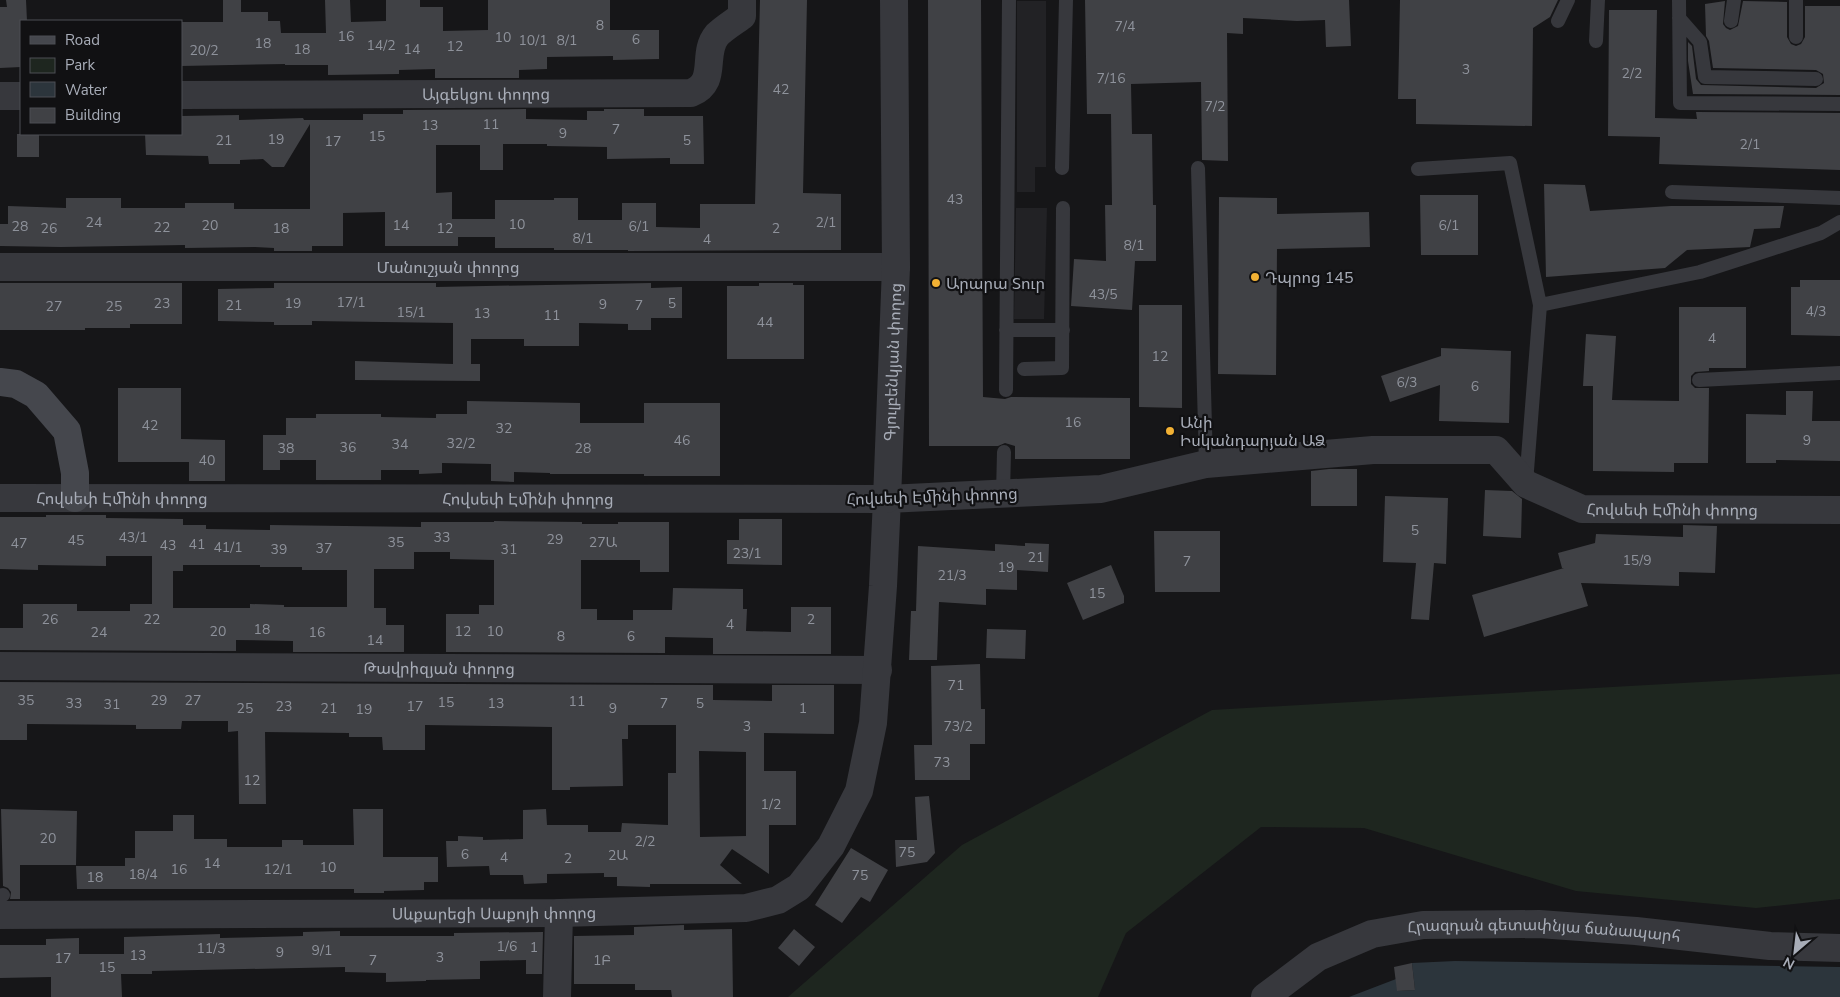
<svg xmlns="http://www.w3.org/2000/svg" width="1840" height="997" font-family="'Nunito Sans','Noto Sans Armenian',sans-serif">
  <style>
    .built { fill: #222225 }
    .green { fill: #1e261f }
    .water { fill: #2c353c }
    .building { fill: #404145; fill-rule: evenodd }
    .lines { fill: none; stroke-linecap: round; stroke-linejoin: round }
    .service { stroke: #37383d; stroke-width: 14 }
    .minor { stroke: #37383d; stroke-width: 28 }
    .tertiary { stroke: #37383d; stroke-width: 28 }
    .secondary { stroke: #45474d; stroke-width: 28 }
    .poi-dot { fill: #f2b134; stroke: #111113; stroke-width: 2 }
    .labels { text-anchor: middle; stroke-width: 4.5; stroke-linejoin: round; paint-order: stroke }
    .number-label { font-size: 14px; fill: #8e929b }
    .street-label { font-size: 16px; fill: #a8adb8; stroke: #111113 }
    .poi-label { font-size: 16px; fill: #a8adb8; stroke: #111113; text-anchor: start }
  </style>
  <rect width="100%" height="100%" fill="#161618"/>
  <path class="built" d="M1017 1H1046V167H1035V192H1017Z
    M1016 208H1047L1044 319H1014Z"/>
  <path class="green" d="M1840 674V899L1756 908 1576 891 1364 828 1261 827 1126 933 1098 997H788L962 845 1212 710Z"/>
  <path class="water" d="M1455 961 1840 967V997H1349L1396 979 1398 991 1415 990 1412 963Z"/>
  <path class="building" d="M6 0H26L27 21H21V67L0 68V7H7Z
    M223 0H241V12H268V21H280L281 33H326L325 0H350L351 22 386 21V0H420V7H443V31L488 30V0H610V30H659V59L613 60V56L547 57V69L519 70V78H435V69L399 70V74L328 75V65H285V64L181 66V22H223Z
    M760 0H807L803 193 841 194V250L628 251V250H554V248H495V237H458V246H385V212L343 213V246H312V251H274V248L255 247 185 248V245L61 247 0 246V224H8V206L66 208V198H121V208H185V203H234V209H310V124L284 167H272L263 159 240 160V164H209L208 156 146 155 145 134H181V116L239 115V120L303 118 304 120H363V114H403V110L526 109V119L587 120V111H604V109H644V116H703L704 164H670V158L607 159V147L547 146V144H503V170H480V145H436V193L452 192V219H495V200H554V198H578V220H622V203H656V227L700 228V204H755Z
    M928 0H981L983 397 1005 399 1011 397 1130 398V459H1015V446L1005 443 998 446H929Z
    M1085 0H1349L1351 46 1326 47 1325 20 1297 21 1243 18V34L1227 33 1228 161 1202 160 1201 82 1131 84 1132 134H1152L1153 205H1156V261H1135L1132 310 1071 306 1074 259 1106 261 1105 205H1112L1111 114H1087Z
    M1400 0H1558L1550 17 1533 28 1532 126 1416 124V99H1398Z
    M1725 1 1723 24 1726 28 1730 30 1738 26 1743 1 1787 2V37L1791 44 1796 46 1801 44 1805 37V6H1840V95L1693 94 1688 61V42L1692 46 1696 79 1701 85 1816 88 1824 83 1823 74 1816 70 1713 68 1709 41 1706 36 1705 4Z
    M1609 10H1657L1655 118 1697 119 1696 112 1840 113V170L1659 164 1660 137 1608 136Z
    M17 134H39V157H17Z
    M1544 184 1585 185 1590 211 1671 206H1784L1780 228 1754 229 1750 247 1687 250 1665 268 1546 277Z
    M1420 195H1478V255H1421Z
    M1219 197 1277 198V214L1369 212 1370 247 1277 249 1276 375 1218 374Z
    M1800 280H1840V336L1791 335V287H1800Z
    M0 283H182V324H130V328H85V330H0Z
    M274 283H436V287L651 283V288L682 287V318H651V330H628V324L579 323V346H524V339H471V364H480V381L355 380V361L453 364V323L312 321V325H274V322L218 321V289L274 288Z
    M759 283H793V285H804V359H727V286H759Z
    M1139 305H1182V408L1139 407Z
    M1679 307H1746V368H1709V371L1695 372 1691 376V384L1695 388H1709L1708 463H1674V472L1593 471V386H1583L1586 334 1616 336 1612 400 1679 401Z
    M1441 348 1511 351 1509 423 1439 421 1440 385 1390 402 1381 376 1441 356Z
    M118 388H181V439L225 440V481H189V462H118Z
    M1786 391H1813L1812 421H1840V461L1776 460V463H1746V414L1786 415Z
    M467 401 580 403V423H644V403H720V476H644V474H550V473L514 472V482L491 481V464L442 463V473L419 474V470H381V480H316V460H280V470H263V435H286V418H316V414H381V417L436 418V414H467Z
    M1329 469H1357V506H1311V471Z
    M1485 490 1512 491 1522 499 1521 538 1483 536Z
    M1385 496 1448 498 1446 564 1434 563 1429 620 1411 619 1416 563 1383 562Z
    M46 515H106V518L183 519V525H206V529L270 530V525L421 527V522H494V521L582 522V524H618V522H669V572H640V560H581V609H597V620H633V610H672L673 588 743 589V609H747L746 631 791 632V607H831V654H713V638L665 637V653L446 652V614H479V605H494V560L450 559V552H414V569H374V608H386V625H404V652H293V641L236 640V651L0 650V628H23V604H77V611H130V604H152V556H106V566L38 565V570L0 569V517H46ZM183 565H260V567H302V570H347V607H284V605L250 604V608H173V571H183Z
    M739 519H782V565L727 564V540H739Z
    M1683 525 1717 526 1715 573 1679 572V586L1581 583 1588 606 1484 637 1472 595 1564 568H1562L1558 553 1595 543 1596 534 1683 537Z
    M1154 531H1220V592H1155Z
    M1025 543 1049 544 1048 572 1017 570V590L986 589V605L939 602 937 660H909L911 611H916L918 546 995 551V544L1025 546Z
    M1111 565 1124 596V603L1083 620 1067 583Z
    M987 629 1026 630 1025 659 986 658Z
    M980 664 981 709H985V744H970V780H915L914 745H932L931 666Z
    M0 682 713 685V700L772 701V685H834V734L764 733V771H796V825H769V874L732 849 720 865 742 884H650V887L617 886V877H604V873L547 874V883L524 884 523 875H490L489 866 447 867 446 841H458V836L483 837V840L523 839V810L546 809 547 825H588V832H621L622 823 668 825V773H676V725H628V739H622L623 786 570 787V790H552V727L425 725V750H383L382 737H349V733L265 732 266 804H239L238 731 228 732V721H182L181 729H136V725L27 724V740H0ZM699 751 746 752V836L700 837Z
    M929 796 935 853 927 862 896 867 895 840H917L915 797Z
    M1 809 77 811 76 865H20V899H10L11 892 8 888 3 886Z
    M353 809H383V857H438V882H424V890L384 891V893H354V889H77L76 866H125V858H135V831H173V815H194V839H227V847H282V840H303V845H354Z
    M851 848 888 870 870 902 861 897 842 923 815 905Z
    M684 925V930L732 929 733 997H672L671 990H635V984H574V936L634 935V927Z
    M794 929 815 947 799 966 778 948Z
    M340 931V936H454V933L543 932 542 974H526V960L480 961V979L426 980V981L386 982V973L345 972V967L152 971V974H121L122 997H51V977L0 978V945H46V939L79 938V954H124V937L220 934V938L303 936V932Z
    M1412 963 1415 990 1397 991 1394 967Z"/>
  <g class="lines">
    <path class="service" d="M1679 0 1680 103 1840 104
      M1679 18 1700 42 1705 77 1816 79
      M1558 21 1568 0
      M1731 21 1734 0
      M1796 37V0
      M1596 41 1598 0
      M1062 168 1066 0
      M1198 168 1206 464
      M1418 169 1510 163 1540 305
      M1672 192 1840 198
      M1006 330H1063
      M1024 369 1062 368 1063 208
      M1699 380 1840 373
      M1006 390 1009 0
      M1526 483 1540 305 1700 272 1821 233 1840 222
      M1003 494 1004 452
      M0 896 3 895"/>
    <g class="minor">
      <path id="s1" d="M181 95 691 93C719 82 701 54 717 35 724 28 734 22 742 16V0"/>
      <path d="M0 96H21"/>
      <path id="s2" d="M0 267H896"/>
      <path id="s3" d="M0 666 878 670"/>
      <path id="s4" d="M0 915 559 913 746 908 778 900 799 887 831 846 859 791 873 723 883 586 887 499 1101 489 1206 464 1373 450H1496L1526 484 1582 509 1840 510"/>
      <path d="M557 997 559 913"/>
    </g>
    <g class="tertiary">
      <path id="s5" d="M0 498 887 499 896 267 894 0"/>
      <path id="s6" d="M1265 997 1318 957 1372 934 1423 925 1539 924 1636 931 1770 946 1840 948"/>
    </g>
    <path class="secondary" d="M0 382 16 384 36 395 67 431 75 473V498"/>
  </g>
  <g class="poi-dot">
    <circle cx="1255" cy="277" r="5"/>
    <circle cx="936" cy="283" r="5"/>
    <circle cx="1170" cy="431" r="5"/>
  </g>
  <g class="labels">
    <g class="number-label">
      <text x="600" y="30">8</text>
      <text x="1125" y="31">7/4</text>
      <text x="346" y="41">16</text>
      <text x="503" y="42">10</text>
      <text x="636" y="44">6</text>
      <text x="533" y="45">10/1</text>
      <text x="567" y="45">8/1</text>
      <text x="263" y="48">18</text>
      <text x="381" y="50">14/2</text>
      <text x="455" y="51">12</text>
      <text x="302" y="54">18</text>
      <text x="412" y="54">14</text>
      <text x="204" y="55">20/2</text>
      <text x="1466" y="74">3</text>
      <text x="1632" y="78">2/2</text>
      <text x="1111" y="83">7/16</text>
      <text x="781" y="94">42</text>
      <text x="1215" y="111">7/2</text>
      <text x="491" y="129">11</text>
      <text x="430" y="130">13</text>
      <text x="616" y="134">7</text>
      <text x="563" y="138">9</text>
      <text x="377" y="141">15</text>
      <text x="276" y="144">19</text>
      <text x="224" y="145">21</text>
      <text x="687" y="145">5</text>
      <text x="333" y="146">17</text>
      <text x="1750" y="149">2/1</text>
      <text x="955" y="204">43</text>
      <text x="94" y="227">24</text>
      <text x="826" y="227">2/1</text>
      <text x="517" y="229">10</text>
      <text x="210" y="230">20</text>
      <text x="401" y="230">14</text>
      <text x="1449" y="230">6/1</text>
      <text x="20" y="231">28</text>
      <text x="639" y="231">6/1</text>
      <text x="162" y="232">22</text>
      <text x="49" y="233">26</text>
      <text x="281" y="233">18</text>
      <text x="445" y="233">12</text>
      <text x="776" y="233">2</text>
      <text x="583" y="243">8/1</text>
      <text x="707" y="244">4</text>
      <text x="1134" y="250">8/1</text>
      <text x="1103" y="299">43/5</text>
      <text x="351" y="307">17/1</text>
      <text x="162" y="308">23</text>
      <text x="293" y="308">19</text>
      <text x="672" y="308">5</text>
      <text x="603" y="309">9</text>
      <text x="234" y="310">21</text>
      <text x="639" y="310">7</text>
      <text x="54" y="311">27</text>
      <text x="114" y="311">25</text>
      <text x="1816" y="316">4/3</text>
      <text x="411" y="317">15/1</text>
      <text x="482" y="318">13</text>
      <text x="552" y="320">11</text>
      <text x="765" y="327">44</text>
      <text x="1712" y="343">4</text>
      <text x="1160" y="361">12</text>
      <text x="1407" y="387">6/3</text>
      <text x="1475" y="391">6</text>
      <text x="1073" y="427">16</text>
      <text x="150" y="430">42</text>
      <text x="504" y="433">32</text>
      <text x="682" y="445">46</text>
      <text x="1807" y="445">9</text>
      <text x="461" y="448">32/2</text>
      <text x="400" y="449">34</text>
      <text x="348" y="452">36</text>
      <text x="286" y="453">38</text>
      <text x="583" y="453">28</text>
      <text x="207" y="465">40</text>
      <text x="1415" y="535">5</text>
      <text x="133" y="542">43/1</text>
      <text x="442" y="542">33</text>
      <text x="555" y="544">29</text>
      <text x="76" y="545">45</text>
      <text x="396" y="547">35</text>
      <text x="603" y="547">27Ա</text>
      <text x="19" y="548">47</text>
      <text x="197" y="549">41</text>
      <text x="168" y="550">43</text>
      <text x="228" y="552">41/1</text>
      <text x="324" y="553">37</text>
      <text x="279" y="554">39</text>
      <text x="509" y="554">31</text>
      <text x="747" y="558">23/1</text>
      <text x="1036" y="562">21</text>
      <text x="1637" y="565">15/9</text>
      <text x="1187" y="566">7</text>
      <text x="1006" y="572">19</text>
      <text x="952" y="580">21/3</text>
      <text x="1097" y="598">15</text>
      <text x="50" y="624">26</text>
      <text x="152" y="624">22</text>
      <text x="811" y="624">2</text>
      <text x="730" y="629">4</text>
      <text x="262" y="634">18</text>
      <text x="218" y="636">20</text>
      <text x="463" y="636">12</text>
      <text x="495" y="636">10</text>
      <text x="99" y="637">24</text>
      <text x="317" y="637">16</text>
      <text x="561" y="641">8</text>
      <text x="631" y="641">6</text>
      <text x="375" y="645">14</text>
      <text x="956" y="690">71</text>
      <text x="26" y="705">35</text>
      <text x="159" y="705">29</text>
      <text x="193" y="705">27</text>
      <text x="577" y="706">11</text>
      <text x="446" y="707">15</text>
      <text x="74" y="708">33</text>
      <text x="496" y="708">13</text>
      <text x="664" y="708">7</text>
      <text x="700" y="708">5</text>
      <text x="112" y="709">31</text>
      <text x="284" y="711">23</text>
      <text x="415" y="711">17</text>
      <text x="245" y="713">25</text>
      <text x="329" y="713">21</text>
      <text x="613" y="713">9</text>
      <text x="803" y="713">1</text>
      <text x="364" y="714">19</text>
      <text x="747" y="731">3</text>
      <text x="958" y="731">73/2</text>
      <text x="942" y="767">73</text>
      <text x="252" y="785">12</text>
      <text x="771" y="809">1/2</text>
      <text x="48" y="843">20</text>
      <text x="645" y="846">2/2</text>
      <text x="907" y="857">75</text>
      <text x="465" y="859">6</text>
      <text x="618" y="860">2Ա</text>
      <text x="504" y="862">4</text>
      <text x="568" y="863">2</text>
      <text x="212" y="868">14</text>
      <text x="328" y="872">10</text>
      <text x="179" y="874">16</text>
      <text x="278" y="874">12/1</text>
      <text x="143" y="879">18/4</text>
      <text x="860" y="880">75</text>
      <text x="95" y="882">18</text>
      <text x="507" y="951">1/6</text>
      <text x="534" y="952">1</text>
      <text x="211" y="953">11/3</text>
      <text x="322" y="955">9/1</text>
      <text x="280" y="957">9</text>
      <text x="138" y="960">13</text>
      <text x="440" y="962">3</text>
      <text x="63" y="963">17</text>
      <text x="373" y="965">7</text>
      <text x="602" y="965">1Բ</text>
      <text x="107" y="972">15</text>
    </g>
    <g class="street-label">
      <text dy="6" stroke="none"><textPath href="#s1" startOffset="305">Այգեկցու փողոց</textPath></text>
      <text dy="6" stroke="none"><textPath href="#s2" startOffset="448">Մանուշյան փողոց</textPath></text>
      <text dy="6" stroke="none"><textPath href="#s5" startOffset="1024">Գյուլբենկյան փողոց</textPath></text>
      <text transform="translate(932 496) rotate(-2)" y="6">Հովսեփ Էմինի փողոց</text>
      <text dy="6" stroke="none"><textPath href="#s5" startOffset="122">Հովսեփ Էմինի փողոց</textPath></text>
      <text dy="6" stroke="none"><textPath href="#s5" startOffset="528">Հովսեփ Էմինի փողոց</textPath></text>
      <text dy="6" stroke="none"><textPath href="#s4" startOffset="2021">Հովսեփ Էմինի փողոց</textPath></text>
      <text dy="6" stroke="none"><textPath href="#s3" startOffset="439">Թավրիզյան փողոց</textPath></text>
      <text dy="6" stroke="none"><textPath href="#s4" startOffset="494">Սևքարեցի Սաքոյի փողոց</textPath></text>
      <text dy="6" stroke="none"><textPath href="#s6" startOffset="298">Հրազդան գետափնյա ճանապարհ</textPath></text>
    </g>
    <g class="poi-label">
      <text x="1265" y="283">Դպրոց 145</text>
      <text x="946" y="289">Արարա Տուր</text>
      <text x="1180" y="428">Անի<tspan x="1180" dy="18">Իսկանդարյան ԱՁ</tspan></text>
    </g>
  </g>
  <rect x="20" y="20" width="162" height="115" fill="#111113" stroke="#4d4f55"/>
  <rect x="30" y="36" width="25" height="8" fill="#45474d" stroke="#4d4f55"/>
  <text x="65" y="45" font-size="15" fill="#a8adb8">Road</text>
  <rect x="30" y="58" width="25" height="15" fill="#1e261f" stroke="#4d4f55"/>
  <text x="65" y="70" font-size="15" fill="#a8adb8">Park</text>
  <rect x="30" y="82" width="25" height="15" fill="#2c353c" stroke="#4d4f55"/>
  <text x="65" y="95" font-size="15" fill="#a8adb8">Water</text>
  <rect x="30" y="108" width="25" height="15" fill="#404145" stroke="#4d4f55"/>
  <text x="65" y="120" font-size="15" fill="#a8adb8">Building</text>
  <g transform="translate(1795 952) rotate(208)" stroke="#111113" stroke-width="4" paint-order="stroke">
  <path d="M0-4L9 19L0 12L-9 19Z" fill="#a8adb8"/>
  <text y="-8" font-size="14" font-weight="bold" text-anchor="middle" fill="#a8adb8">N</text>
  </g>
</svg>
